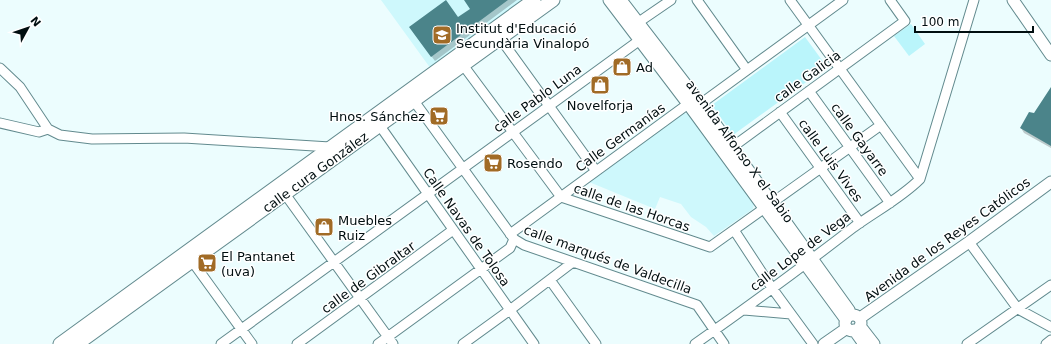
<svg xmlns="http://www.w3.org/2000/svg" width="1051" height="344" font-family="'DejaVu Sans',sans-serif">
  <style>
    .built { fill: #cef8fc }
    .green { fill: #baf5fb }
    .shadow { fill: #0003 }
    .building { fill: #4b848a }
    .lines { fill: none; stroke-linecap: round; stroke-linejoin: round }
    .minor-casing { stroke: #628a8e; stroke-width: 11 }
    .tertiary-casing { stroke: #628a8e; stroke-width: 13 }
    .secondary-casing { stroke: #628a8e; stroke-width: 15 }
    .minor { stroke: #fff; stroke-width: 9 }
    .tertiary { stroke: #fff; stroke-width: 11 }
    .secondary { stroke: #fff; stroke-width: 13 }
    .labels { text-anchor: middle; stroke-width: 3; stroke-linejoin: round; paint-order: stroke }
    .poi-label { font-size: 13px; fill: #010e10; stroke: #fff; text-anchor: start }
    .street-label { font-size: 13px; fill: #010e10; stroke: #fff }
  </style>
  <rect width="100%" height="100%" fill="#ecfdfe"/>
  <path class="built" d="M381 0H525L431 69Z
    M683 113 689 114 754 204 753 209 714 236 706 227 691 217 681 204 660 197 655 209 589 182Z"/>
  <path class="green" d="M911 24 925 44 909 56 894 36Z
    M805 37 827 67 733 135 712 105Z"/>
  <path class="shadow" d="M465 0H517L435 61 413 32 458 19 471 9Z
    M1051 91V148L1024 133 1021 128 1035 114Z"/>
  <path class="building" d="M446 0 458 17 470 9 464 0H508L431 57 409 27Z
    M1051 87V146L1020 128 1029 112 1034 113Z"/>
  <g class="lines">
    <g class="minor-casing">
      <path id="minor" d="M697 0 747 70
        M790 0 920 179
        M633 26 671 0
        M500 38 596 171
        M463 65 561 197 710 247 881 125
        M0 68 20 87 48 129 60 135 92 139 184 138 330 147
        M809 91 890 203
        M414 101 514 239 524 245 697 305 724 344
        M695 108 843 0
        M780 112 860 223
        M0 123 39 132 48 129
        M380 126 534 344
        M727 151 905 21 890 0
        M285 194 393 344
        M734 230 772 288 813 344
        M510 234 688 104
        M969 242 1018 309 1051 327
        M192 261 252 344
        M550 280 596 344
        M744 310 791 314
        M221 344 644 37
        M297 344 453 230
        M378 344 510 248 514 239
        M463 344 510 310 573 262
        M695 344C749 306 802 267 854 227 876 211 901 198 920 179L974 0
        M967 344 1051 285
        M1046 344 1051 340"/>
    </g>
    <g class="tertiary-casing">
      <path id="tertiary" d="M609 0 688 104 846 320
        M621 0 701 104 849 310 851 315
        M1013 0 1051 55
        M845 323a8 8 0 1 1 16 0a8 8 0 1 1-16 0Z
        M860 318 969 242 1051 182
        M860 326 874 344
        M854 330 864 344
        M824 344 847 328"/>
    </g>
    <g class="secondary-casing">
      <path id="secondary" d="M60 344 534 0
        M77 344 553 0"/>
    </g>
    <use href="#minor" class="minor"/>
    <use href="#tertiary" class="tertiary"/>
    <use href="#secondary" class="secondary"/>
  </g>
  <defs>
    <g id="school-square" transform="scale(1)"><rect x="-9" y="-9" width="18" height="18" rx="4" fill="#a16b26" stroke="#fff"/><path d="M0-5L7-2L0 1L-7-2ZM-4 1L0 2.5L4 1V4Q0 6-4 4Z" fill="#fff"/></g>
    <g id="shop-square" transform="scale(1)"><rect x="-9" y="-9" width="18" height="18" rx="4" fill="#a16b26" stroke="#fff"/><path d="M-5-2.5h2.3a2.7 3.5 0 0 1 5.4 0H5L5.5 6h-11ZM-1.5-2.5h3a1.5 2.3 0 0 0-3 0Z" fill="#fff"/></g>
    <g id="supermarket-square" transform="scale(1)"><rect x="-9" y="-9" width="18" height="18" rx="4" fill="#a16b26" stroke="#fff"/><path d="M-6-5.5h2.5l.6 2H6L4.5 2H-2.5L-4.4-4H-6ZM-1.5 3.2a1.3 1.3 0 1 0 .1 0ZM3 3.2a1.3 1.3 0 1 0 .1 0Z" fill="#fff"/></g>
  </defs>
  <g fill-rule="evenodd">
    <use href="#school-square" x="442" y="35"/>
    <use href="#shop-square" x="622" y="67"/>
    <use href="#shop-square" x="600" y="85"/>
    <use href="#supermarket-square" x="439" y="116"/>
    <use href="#supermarket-square" x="493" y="163"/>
    <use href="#shop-square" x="324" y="227"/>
    <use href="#supermarket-square" x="207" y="263"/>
  </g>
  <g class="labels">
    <g class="poi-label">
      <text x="456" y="33">Institut d'Educació<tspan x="456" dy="15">Secundària Vinalopó</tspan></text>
      <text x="636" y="72">Ad</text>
      <text x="600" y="110" text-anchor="middle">Novelforja</text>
      <text x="425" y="121" text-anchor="end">Hnos. Sánchez</text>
      <text x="507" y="168">Rosendo</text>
      <text x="338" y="225">Muebles<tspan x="338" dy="15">Ruiz</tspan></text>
      <text x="221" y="261">El Pantanet<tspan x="221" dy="15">(uva)</tspan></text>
    </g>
    <g class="street-label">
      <text transform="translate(807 76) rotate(-36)" y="5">calle Galicia</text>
      <text transform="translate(537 98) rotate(-36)" y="5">calle Pablo Luna</text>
      <text transform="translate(620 137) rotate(-36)" y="5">Calle Germanías</text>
      <text transform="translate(860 139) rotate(54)" y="5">calle Gayarre</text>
      <text transform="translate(740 151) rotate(54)" y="5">avenida Alfonso X el Sabio</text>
      <text transform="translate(831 160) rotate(54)" y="5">calle Luis Vives</text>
      <text transform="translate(315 172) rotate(-36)" y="5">calle cura González</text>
      <text transform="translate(632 207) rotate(19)" y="5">calle de las Horcas</text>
      <text transform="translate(467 227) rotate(55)" y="5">Calle Navas de Tolosa</text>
      <text transform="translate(947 239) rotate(-36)" y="5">Avenida de los Reyes Católicos</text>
      <text transform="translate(800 251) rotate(-37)" y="5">calle Lope de Vega</text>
      <text transform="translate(608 259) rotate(20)" y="5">calle marqués de Valdecilla</text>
      <text transform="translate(368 277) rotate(-36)" y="5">calle de Gibraltar</text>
    </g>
  </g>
  <g transform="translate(28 28) rotate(50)" stroke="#ffffff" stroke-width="3" paint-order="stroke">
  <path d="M0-3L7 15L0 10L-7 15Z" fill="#010e10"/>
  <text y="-6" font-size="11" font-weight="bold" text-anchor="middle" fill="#010e10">N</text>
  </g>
  <path d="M915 26v6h118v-6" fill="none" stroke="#010e10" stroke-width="2"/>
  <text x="921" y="26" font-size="12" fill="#010e10" stroke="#ffffff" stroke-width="3" paint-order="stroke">100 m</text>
</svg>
